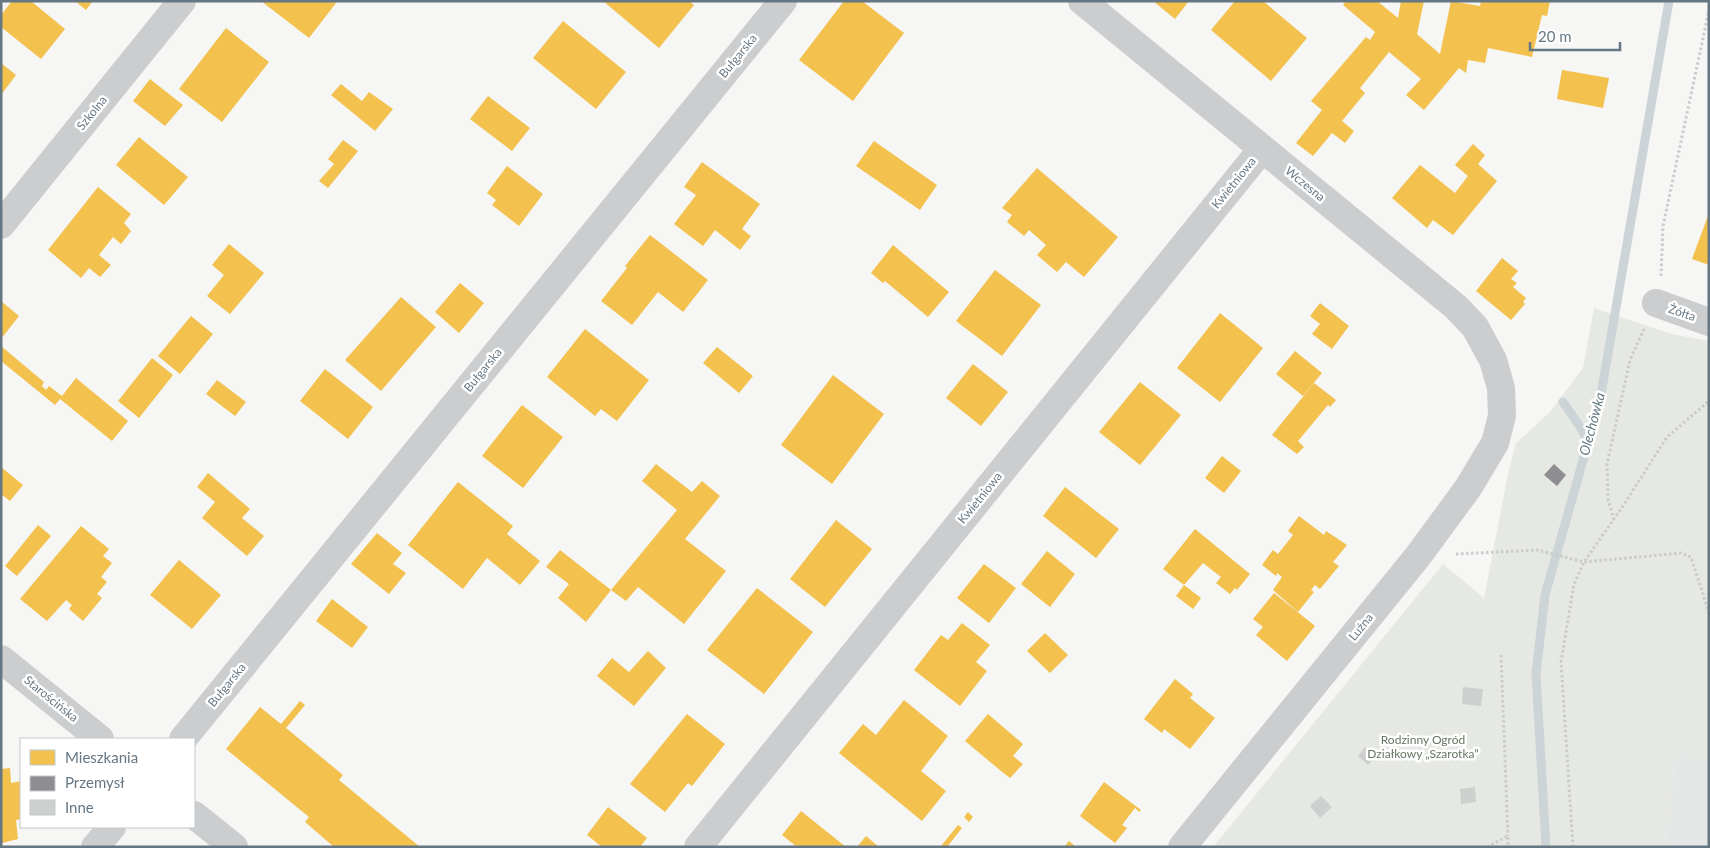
<svg xmlns="http://www.w3.org/2000/svg" width="1710" height="848" font-family="Lato,sans-serif">
  <style>
    .built { fill: #e5e6e6 }
    .green { fill: #e6e9e3 }
    .homes { fill: #f2c14e }
    .industry { fill: #8d8d92 }
    .lines { fill: none; stroke-linecap: round; stroke-linejoin: round }
    .stream { stroke: #ccd4d7; stroke-width: 9 }
    .building { fill: #ced0d0 }
    .path { stroke: #cacbca; stroke-width: 3; stroke-dasharray: 2.5 2.5; stroke-linecap: butt }
    .street { stroke: #cccdce; stroke-width: 28 }
    .labels { text-anchor: middle; stroke-width: 5; stroke-linejoin: round; paint-order: stroke }
    .street-label { font-size: 12px; fill: #667784; stroke: #fff }
    .park-label { font-size: 12px; fill: #667761; stroke: #fff }
    .water-label { font-size: 14px; font-style: italic; fill: #627880; stroke: #fff }
  </style>
  <rect width="100%" height="100%" fill="#f6f6f5"/>
  <path class="built" d="M1677 752 1709 762V847H1665Z"/>
  <path class="green" d="M1594 308 1672 334 1709 341V762L1677 753 1665 847H1213L1443 564 1484 598 1509 469 1516 443 1550 412 1583 368Z"/>
  <path class="homes" d="M12 1H31L65 29 41 59 1 27V15Z
    M75 1H93L86 10Z
    M261 1H333L336 3 309 38Z
    M603 1H689L694 5 659 48Z
    M844 1H862L904 33 853 101 799 60Z
    M1153 1H1189L1175 19Z
    M1235 1H1263L1307 38 1271 81 1211 30Z
    M1346 1H1377L1398 18 1401 1H1424L1417 34 1440 54 1451 1 1480 6 1481 1H1550L1547 16 1542 15 1532 57 1488 48 1485 63 1468 60 1466 73 1459 68 1424 110 1406 95 1421 79 1389 52 1360 88 1365 93 1342 121 1354 131 1345 143 1332 133 1313 156 1296 143 1322 110 1311 101 1366 37 1370 40 1375 32 1343 5Z
    M563 21 626 72 596 109 533 58Z
    M226 28 269 62 222 122 179 89Z
    M1 63 16 75 1 95Z
    M1562 70 1609 78 1603 108 1557 99Z
    M150 79 183 105 165 126 133 101Z
    M341 84 362 101 369 92 393 109 375 131 331 95Z
    M488 96 530 128 512 151 470 119Z
    M139 137 188 177 164 205 116 165Z
    M343 140 358 151 328 188 319 181 334 164 328 159Z
    M874 141 937 185 920 210 856 166Z
    M1473 144 1485 155 1478 164 1497 181 1453 235 1433 220 1427 228 1392 198 1420 165 1455 193 1468 176 1455 165Z
    M702 162 760 204 742 229 751 236 740 250 715 230 703 246 674 224 696 195 684 187Z
    M507 166 543 194 519 226 492 205 496 200 487 193Z
    M1037 168 1118 237 1084 277 1066 262 1057 272 1037 255 1046 245 1029 230 1024 236 1007 222 1012 215 1002 208Z
    M98 187 131 214 124 223 131 231 121 244 113 237 99 255 111 265 100 277 89 268 81 278 48 250Z
    M1709 213V265L1692 259Z
    M650 235 708 280 683 312 658 292 632 325 601 301 627 268 625 266Z
    M229 244 264 273 230 314 207 296 224 275 212 265Z
    M893 245 949 292 928 317 885 281 883 283 871 273Z
    M1502 258 1518 271 1511 279 1517 283 1513 287 1526 298 1523 302 1525 304 1511 320 1476 291Z
    M995 270 1041 305 1002 356 956 321Z
    M460 283 484 303 459 333 435 312Z
    M401 297 436 327 381 391 345 360Z
    M1 301 19 316 1 339Z
    M1320 303 1349 326 1332 349 1312 334 1320 324 1310 316Z
    M1220 313 1263 348 1220 402 1177 368Z
    M191 316 213 334 180 374 158 356Z
    M585 329 649 380 617 421 601 409 595 416 547 377Z
    M1 346 44 382 42 386 46 390 49 386 62 396 76 378 128 421 112 441 60 399 55 405 1 361Z
    M717 347 753 376 739 393 703 363Z
    M1295 351 1322 373 1303 396 1276 374Z
    M152 358 173 375 139 418 118 401Z
    M973 364 1008 392 981 426 946 398Z
    M325 369 373 407 348 439 300 401Z
    M833 375 884 414 832 484 781 445Z
    M217 380 246 402 235 416 206 394Z
    M1140 382 1181 415 1140 465 1099 432Z
    M1314 383 1336 400 1330 407 1328 405 1298 441 1304 447 1297 454 1272 435Z
    M522 405 563 437 523 488 482 456Z
    M1222 456 1241 471 1224 493 1205 478Z
    M656 464 692 492 702 481 720 496 685 539 726 571 684 624 638 587 626 601 611 590 677 510 642 481Z
    M1 467 23 485 10 501 1 494Z
    M208 473 250 509 242 518 264 536 247 556 202 518 215 502 197 487Z
    M458 482 513 526 507 534 540 561 520 585 487 558 463 589 408 545Z
    M1065 487 1119 529 1096 558 1043 516Z
    M1299 516 1324 535 1326 531 1347 545 1333 562 1339 566 1320 589 1315 585 1311 590 1314 592 1298 612 1273 590 1282 577 1277 573 1276 576 1262 565 1273 550 1278 554 1293 535 1288 531Z
    M836 520 872 549 825 607 790 579Z
    M38 525 51 536 17 576 5 566Z
    M81 526 109 549 103 556 112 563 101 577 107 582 97 594 102 598 83 621 69 609 72 605 66 600 47 621 20 599Z
    M1195 529 1250 574 1237 590 1235 588 1230 594 1216 583 1221 577 1203 563 1184 585 1163 569Z
    M377 533 402 553 393 564 406 573 389 594 351 564Z
    M560 550 611 590 586 622 558 598 569 584 546 567Z
    M1047 551 1075 574 1050 607 1021 584Z
    M179 560 221 595 192 629 150 595Z
    M984 564 1016 588 989 623 957 598Z
    M1184 585 1201 598 1193 609 1176 596Z
    M757 588 813 632 764 694 707 650Z
    M1274 593 1315 626 1287 661 1256 635 1263 627 1253 619Z
    M332 599 368 627 352 648 316 621Z
    M962 623 990 645 976 662 987 671 960 706 914 670 941 635 948 640Z
    M1045 633 1068 655 1050 673 1027 651Z
    M648 651 666 668 634 706 597 676 612 658 629 672Z
    M1175 679 1193 694 1190 698 1215 718 1190 749 1164 729 1162 733 1144 719Z
    M904 700 948 736 921 771 946 791 922 821 839 753 863 724 876 735Z
    M300 701 305 705 286 728 343 775 339 780 420 847H334L305 822 309 817 226 749 260 707 281 724Z
    M687 714 725 744 692 786 688 783 665 812 630 784Z
    M988 714 1023 744 1013 756 1023 764 1010 778 1001 771 1005 766 1001 771 965 741Z
    M10 768 11 783 21 781V819L16 820 18 839 2 843 1 769Z
    M1104 782 1141 810 1139 812 1135 808 1122 825 1127 828 1115 843 1080 816Z
    M608 807 647 838 640 847H602L587 835Z
    M801 811 846 847H797L782 835Z
    M968 812 973 817 969 822 964 817Z
    M958 825 962 828 947 847 941 846Z
    M866 836 879 847H857Z
    M1069 841 1076 847H1064Z"/>
  <path class="industry" d="M1554 464 1566 475 1557 486 1544 475Z"/>
  <g class="lines">
    <path class="stream" d="M1563 402 1581 428 1588 442
      M1546 847 1536 674 1545 595 1600 400 1669 1"/>
  </g>
  <path class="building" d="M1463 687 1483 689 1481 706 1462 704Z
    M1365 747 1376 756 1368 765 1358 756Z
    M1475 787 1476 802 1461 804 1460 789Z
    M1321 796 1332 807 1320 818 1310 806Z"/>
  <g class="lines">
    <path class="path" d="M1661 276 1663 226 1709 10
      M1614 520 1608 499 1607 464 1630 360 1644 329
      M1456 554 1537 550 1584 562 1681 553 1691 557 1709 613
      M1501 655 1508 836
      M1487 847 1508 836V847
      M1573 847 1561 662 1574 584 1584 562 1623 506 1667 437 1709 401"/>
    <path class="street" d="M1082 1 1456 307 1475 327 1493 360 1501 388 1502 416 1495 443 1468 488 1418 556 1182 847
      M1 225 182 1
      M1656 303 1709 322
      M1 659 100 739
      M183 739 783 1
      M194 815 234 847
      M95 847 112 827
      M698 847 1262 149"/>
  </g>
  <g class="labels">
    <g class="street-label">
      <text transform="translate(738 56) rotate(-51)" y="4">Bułgarska</text>
      <text transform="translate(92 113) rotate(-51)" y="4">Szkolna</text>
      <text transform="translate(1234 183) rotate(-51)" y="4">Kwietniowa</text>
      <text transform="translate(1305 184) rotate(39)" y="4">Wczesna</text>
      <text transform="translate(1682 313) rotate(19)" y="4">Żółta</text>
      <text transform="translate(483 370) rotate(-51)" y="4">Bułgarska</text>
      <text transform="translate(980 498) rotate(-51)" y="4">Kwietniowa</text>
      <text transform="translate(1361 627) rotate(-51)" y="4">Luźna</text>
      <text transform="translate(227 685) rotate(-51)" y="4">Bułgarska</text>
      <text transform="translate(51 699) rotate(39)" y="4">Starościńska</text>
    </g>
    <g class="park-label">
      <text x="1423" y="744">Rodzinny Ogród<tspan x="1423" dy="14">Działkowy „Szarotka”</tspan></text>
    </g>
    <g class="water-label">
      <text transform="translate(1592 424) rotate(-75)" y="5">Olechówka</text>
    </g>
  </g>
  <rect width="1710" height="848" fill="none" stroke="#667784" stroke-width="5"/>
  <rect x="20" y="738" width="175" height="90" fill="#ffffff" stroke="#c2c9ce"/>
  <rect x="30" y="750" width="25" height="15" fill="#f2c14e" stroke="#c2c9ce"/>
  <text x="65" y="763" font-size="15" fill="#667784">Mieszkania</text>
  <rect x="30" y="776" width="25" height="15" fill="#8d8d92" stroke="#c2c9ce"/>
  <text x="65" y="788" font-size="15" fill="#667784">Przemysł</text>
  <rect x="30" y="800" width="25" height="15" fill="#ced0d0" stroke="#c2c9ce"/>
  <text x="65" y="813" font-size="15" fill="#667784">Inne</text>
  <path d="M1530 42v8h90v-8" fill="none" stroke="#667784" stroke-width="2.5"/>
  <text x="1538" y="42" font-size="15" fill="#667784" stroke="#ffffff" stroke-width="4" paint-order="stroke">20 m</text>
</svg>
